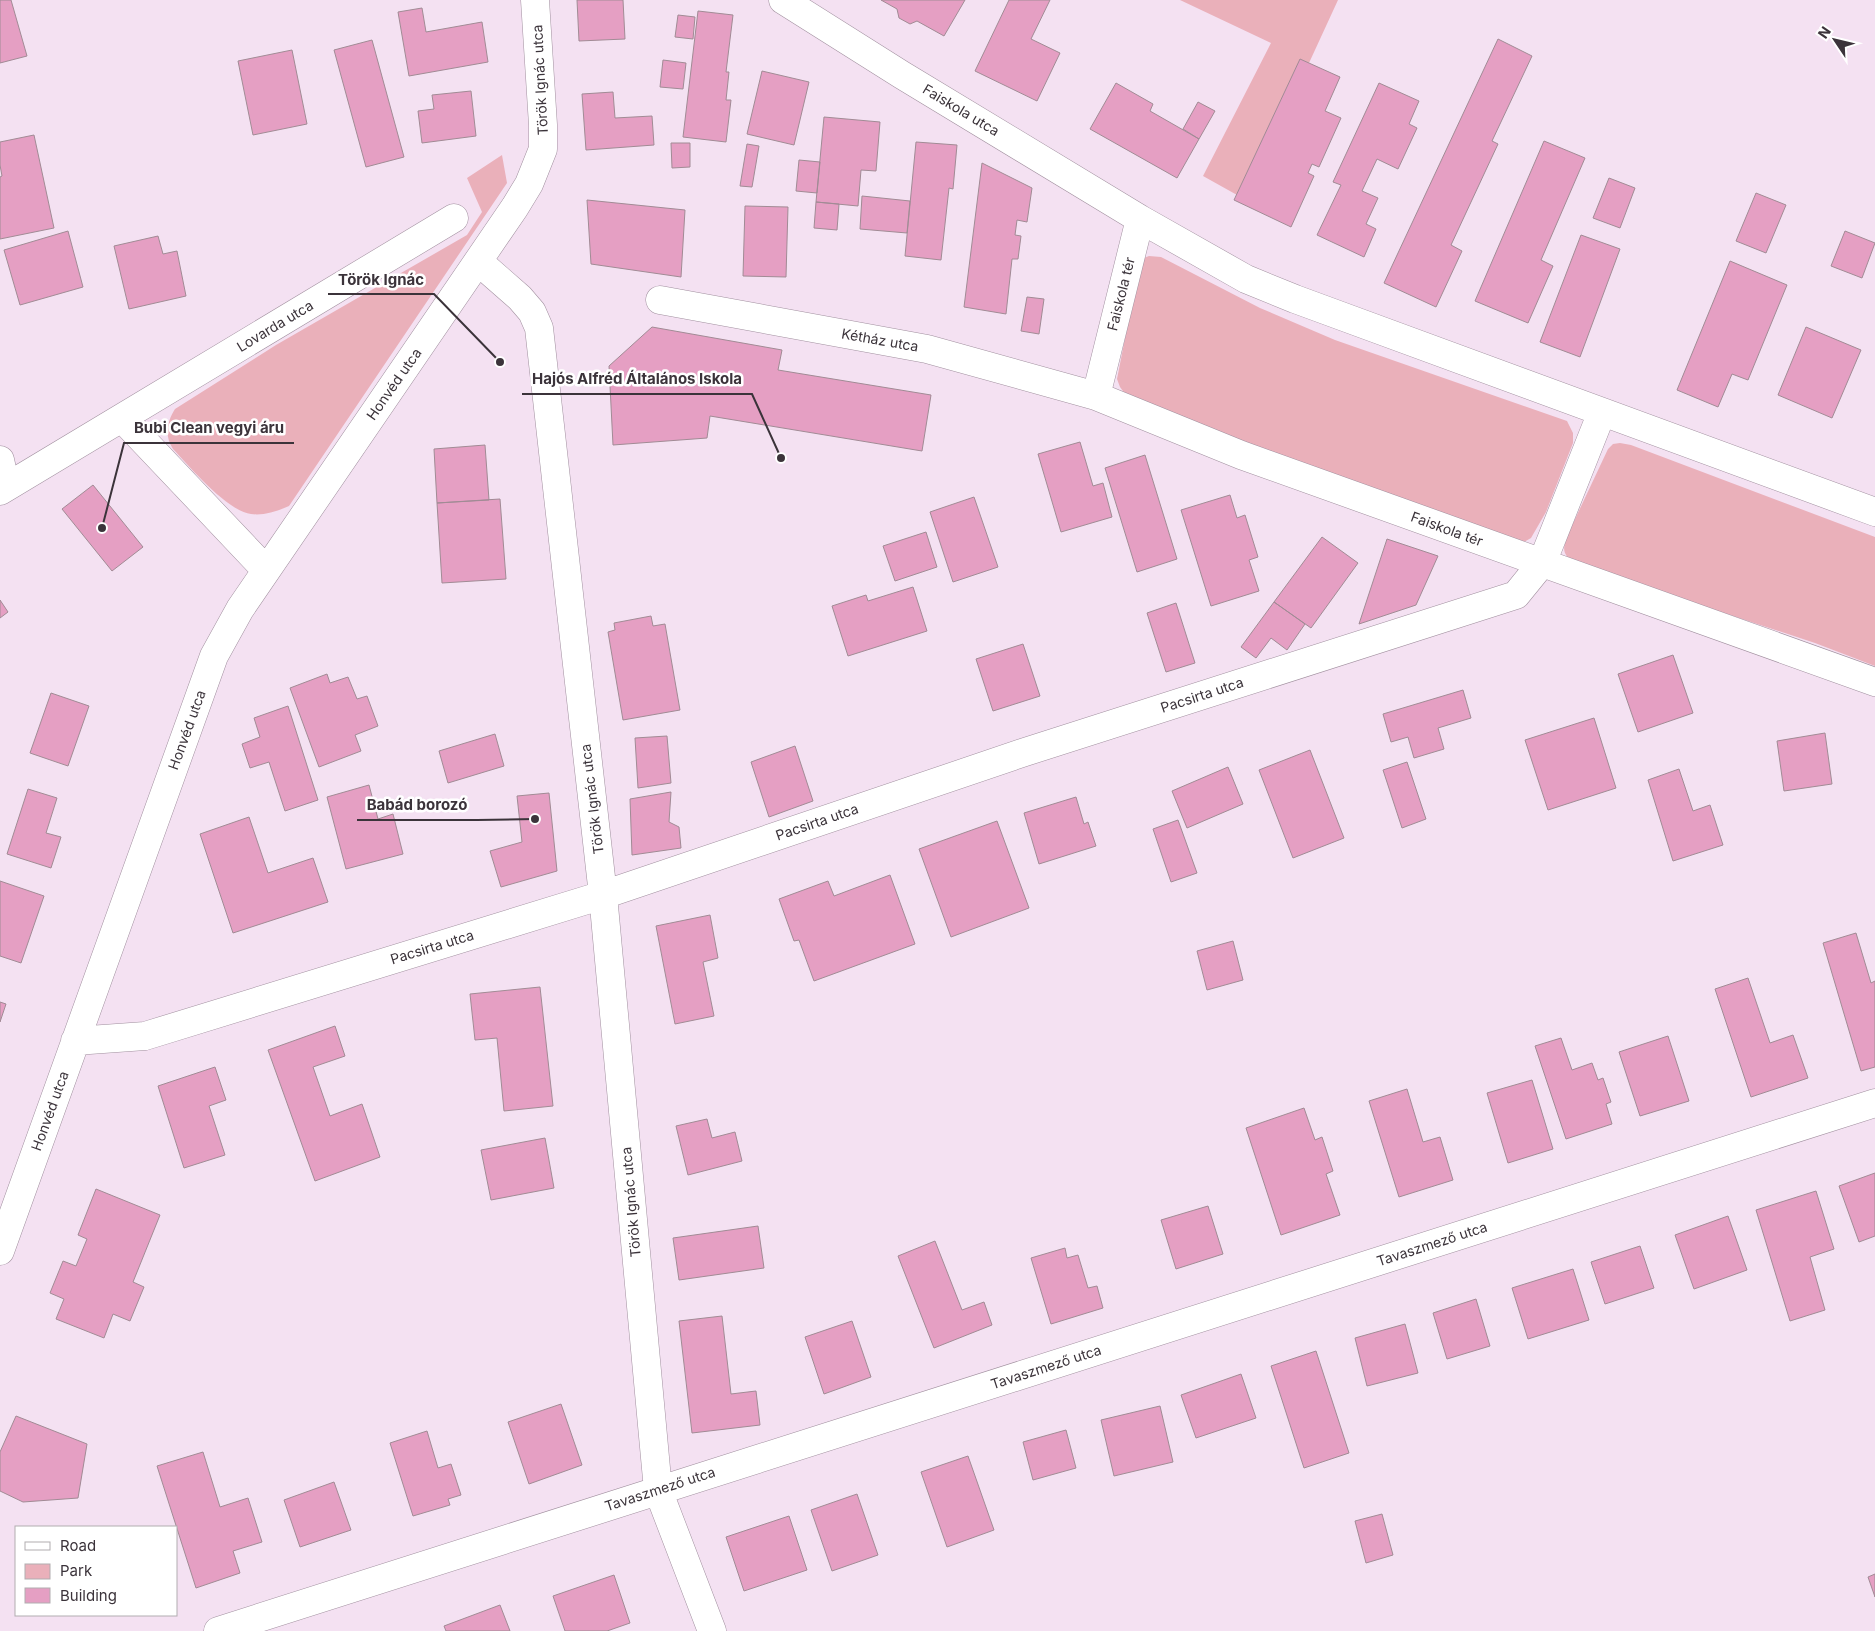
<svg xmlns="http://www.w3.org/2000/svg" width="1875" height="1631" font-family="Inter,sans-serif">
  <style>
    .green { fill: #eab0ba }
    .building { fill: #e59fc3; stroke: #a18b95 }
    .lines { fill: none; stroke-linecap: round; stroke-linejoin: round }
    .street-casing { stroke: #a1909f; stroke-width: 29 }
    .street { stroke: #fff; stroke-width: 28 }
    .labels { text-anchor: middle; stroke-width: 5; stroke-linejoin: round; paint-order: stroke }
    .street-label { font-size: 14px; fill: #3b333a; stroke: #fff }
    .leader { fill: none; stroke: #3b333a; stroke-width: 2 }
    .callout-dot { fill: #3b333a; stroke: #fff; stroke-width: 2 }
    .callout-label { font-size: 15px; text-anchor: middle; font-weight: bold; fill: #3b333a; stroke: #fff; stroke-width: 5; stroke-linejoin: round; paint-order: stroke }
  </style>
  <rect width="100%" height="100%" fill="#f4e1f2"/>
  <path class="green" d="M1180 0H1338L1246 200 1203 176 1271 43Z
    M502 155 507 183 289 506C278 511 263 516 251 514 227 511 190 467 173 449 164 435 167 422 175 409L276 345 467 235 482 212 467 178Z
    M1149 256 1161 257 1260 308 1335 340 1567 421 1573 433V443L1546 512 1531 538 1524 542 1368 493 1128 398 1120 387 1117 379 1139 267 1144 258Z
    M1620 443 1631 445 1875 537V666L1815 643 1575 564C1562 554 1562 549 1568 534L1608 449 1613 444Z"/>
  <path class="building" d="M0 0H11L27 56 0 63Z
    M577 0H623L625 39 579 41Z
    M881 0H965L944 36 917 21 910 24 899 18 897 9Z
    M1009 0H1050L1031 39 1060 53 1037 101 975 71Z
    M422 8 426 32 482 22 488 62 409 76 398 12Z
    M698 11 733 15 726 72H729L726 100H731L726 142 683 137Z
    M678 15 695 17 693 39 675 37Z
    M1498 39 1532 56 1492 141 1498 144 1451 245 1462 251 1436 307 1384 283Z
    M372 40 404 157 366 167 334 50Z
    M292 50 307 124 253 135 238 61Z
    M1300 59 1340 77 1325 111 1341 118 1319 167 1312 164 1308 173 1314 176 1291 227 1234 200Z
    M663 60 686 63 683 89 660 87Z
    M762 71 809 82 794 145 747 134Z
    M1116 83 1153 104 1150 111 1199 139 1177 178 1090 129Z
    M1379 83 1419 101 1409 124 1417 128 1398 169 1377 159 1362 191 1378 198 1366 224 1376 229 1364 257 1317 235 1341 185 1333 182Z
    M471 91 476 136 422 143 418 111 434 109 432 95Z
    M613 92 615 118 652 116 654 145 586 150 582 94Z
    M1198 102 1215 111 1199 139 1183 129Z
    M824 117 880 122 876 171 861 170 858 206 816 202Z
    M34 135 54 228 0 239V177L2 176 0 165V142Z
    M1544 141 1585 158 1541 260 1553 266 1528 323 1475 301Z
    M916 142 957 145 953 189 949 188 941 260 905 256Z
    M671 143H690V167L672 168Z
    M747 144 759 146 752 187 740 186Z
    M799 160 820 162 817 193 796 191Z
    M982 163 1032 188 1027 222 1017 220 1015 235 1021 236 1018 259H1012L1006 314 964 307Z
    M1609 178 1635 188 1620 228 1593 218Z
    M1756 193 1786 205 1766 253 1736 241Z
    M862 196 910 201 907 233 860 229Z
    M587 200 685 210 681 277 591 264Z
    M816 202 839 204 837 230 814 228Z
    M745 206 788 207 786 277 743 276Z
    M68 231 83 287 20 305 4 250Z
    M1845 231 1875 243 1862 278 1831 266Z
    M1581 235 1620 249 1580 357 1540 342Z
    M158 236 163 254 177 251 186 296 129 309 114 246Z
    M1730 261 1787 285 1748 380 1732 374 1718 407 1677 390Z
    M1027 297 1044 299 1039 334 1021 331Z
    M652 327 782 350 778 370 931 395 922 451 710 416 707 438 613 445 609 366Z
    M1806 327 1861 350 1832 418 1778 395Z
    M1080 442 1093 486 1103 483 1112 517 1061 532 1038 454Z
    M485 445 489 500 437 503 434 449Z
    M1145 455 1177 559 1137 572 1105 468Z
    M93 485 143 547 112 571 62 509Z
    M1230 495 1237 518 1245 515 1258 557 1249 560 1259 591 1211 606 1181 510Z
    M974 497 998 567 953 582 930 512Z
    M500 499 506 579 442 583 437 503Z
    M926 532 937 567 895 581 883 546Z
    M1322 537 1358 563 1311 628 1274 602Z
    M1387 539 1438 556 1416 605 1359 624Z
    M913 587 927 631 848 656 832 606 866 595 868 601Z
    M0 600 8 612 0 618Z
    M1274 602 1305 624 1287 650 1271 638 1256 658 1241 647Z
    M1176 603 1195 663 1166 672 1147 613Z
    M651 616 653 626 665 624 680 710 623 720 608 632 615 630 614 623Z
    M1023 644 1040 696 993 711 976 659Z
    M1673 655 1693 713 1638 732 1618 674Z
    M327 674 330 683 348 677 357 699 367 696 378 726 355 735 361 751 319 767 290 688Z
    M1463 690 1471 718 1438 728 1444 749 1414 758 1408 737 1391 742 1383 714Z
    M51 693 89 706 68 766 30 753Z
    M288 706 318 800 285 811 269 762 250 768 242 744 260 737 254 718Z
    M1594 718 1616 788 1548 810 1525 740Z
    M1825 733 1832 784 1784 791 1777 741Z
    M495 734 504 766 448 783 439 751Z
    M667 736 671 783 638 788 635 738Z
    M795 746 813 801 769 817 751 762Z
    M1310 750 1344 838 1293 858 1259 770Z
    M1407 762 1426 819 1402 828 1383 770Z
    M1228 767 1243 804 1187 828 1172 791Z
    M1679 769 1693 811 1710 805 1723 845 1673 861 1648 780Z
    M369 785 378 819 393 814 403 854 346 869 327 797Z
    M28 789 57 798 46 833 61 837 51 868 7 854Z
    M671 792 669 822 679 827 681 848 632 855 630 799Z
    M549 793 557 871 501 887 490 851 522 842 517 796Z
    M1076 797 1084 824 1088 822 1096 846 1039 864 1024 813Z
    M249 817 268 873 313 858 328 902 233 933 200 834Z
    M1178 820 1197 873 1171 882 1153 829Z
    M997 821 1029 908 951 937 919 849Z
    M890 875 915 944 814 981 799 940 794 941 779 899 828 881 834 896Z
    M0 881 44 896 21 963 0 956Z
    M710 915 718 958 703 962 714 1016 675 1024 656 926Z
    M1856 933 1871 983 1875 981V1067L1861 1071 1823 943Z
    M1233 941 1243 980 1207 990 1197 951Z
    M1748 978 1770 1043 1793 1035 1808 1078 1751 1097 1715 989Z
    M540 987 553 1106 504 1111 497 1038 475 1040 470 994Z
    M0 1002 6 1004 0 1022Z
    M335 1026 345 1056 313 1067 330 1116 362 1104 380 1157 315 1181 268 1050Z
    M1668 1036 1689 1101 1640 1116 1619 1052Z
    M1561 1038 1572 1070 1592 1063 1598 1080 1603 1078 1611 1102 1606 1104 1612 1124 1566 1139 1535 1046Z
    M215 1067 226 1100 209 1106 225 1155 184 1168 158 1086Z
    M1532 1080 1553 1149 1508 1163 1487 1093Z
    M1407 1089 1423 1142 1440 1137 1453 1180 1399 1197 1369 1101Z
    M1304 1108 1315 1140 1322 1137 1333 1171 1326 1174 1340 1215 1281 1235 1246 1128Z
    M707 1119 712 1138 735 1132 742 1161 688 1175 676 1126Z
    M545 1138 554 1188 491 1200 481 1150Z
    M1875 1173V1236L1859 1242 1839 1186Z
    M96 1189 160 1215 133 1282 144 1287 130 1321 113 1314 104 1338 56 1319 64 1299 50 1293 63 1261 76 1266 87 1239 78 1235Z
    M1816 1191 1834 1249 1810 1257 1825 1310 1790 1321 1756 1210Z
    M1208 1206 1223 1254 1176 1269 1161 1220Z
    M1728 1216 1747 1270 1694 1289 1675 1235Z
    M758 1226 764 1268 679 1280 673 1238Z
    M935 1241 962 1310 984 1302 992 1325 934 1348 898 1256Z
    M1640 1246 1654 1288 1605 1304 1591 1262Z
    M1065 1248 1067 1258 1078 1255 1088 1288 1097 1286 1103 1308 1051 1324 1031 1258Z
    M1573 1269 1589 1320 1528 1339 1512 1288Z
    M1476 1299 1490 1346 1447 1359 1433 1313Z
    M722 1316 731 1394 756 1391 760 1425 692 1433 679 1321Z
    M852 1321 871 1377 824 1394 805 1337Z
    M1405 1324 1418 1373 1367 1386 1355 1338Z
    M1316 1351 1349 1453 1304 1468 1271 1366Z
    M1241 1374 1256 1418 1196 1438 1181 1395Z
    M561 1404 582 1465 529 1484 508 1422Z
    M1160 1406 1173 1462 1114 1476 1101 1420Z
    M16 1416 87 1444 78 1498 23 1502 0 1491V1452Z
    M1066 1430 1076 1468 1033 1480 1023 1442Z
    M427 1431 438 1468 451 1464 461 1495 448 1499 450 1505 413 1516 390 1443Z
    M203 1452 220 1507 248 1498 262 1542 233 1551 240 1573 196 1588 157 1466Z
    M968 1456 994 1530 947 1547 921 1472Z
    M334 1482 351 1530 300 1547 284 1500Z
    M857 1494 878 1555 832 1571 811 1510Z
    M1382 1514 1393 1555 1366 1563 1355 1521Z
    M789 1516 807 1570 744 1591 726 1537Z
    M1875 1574V1597L1868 1577Z
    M614 1575 630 1623 607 1631H565L553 1596Z
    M500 1605 510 1631H446L444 1626Z"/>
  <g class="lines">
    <g class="street-casing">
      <path id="street" d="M783 0 902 75 1140 219 1246 279 1295 299 1875 512
        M479 262 520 298 532 312 539 328 603 895 658 1490 712 1631
        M660 300 927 349 1096 396 1241 455 1875 682
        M1096 396 1140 219
        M122 418 266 570
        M0 460 6 487
        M0 491 454 218
        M75 1041 145 1036 603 895 1025 752 1516 595 1542 563 1602 412
        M0 1251 214 656 240 609 515 207 529 184 543 149V125L535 0
        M218 1631 1875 1103"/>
    </g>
    <use href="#street" class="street"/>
  </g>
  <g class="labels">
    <g class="street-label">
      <text transform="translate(540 80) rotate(-93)" y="5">Török Ignác utca</text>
      <text transform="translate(961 110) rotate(31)" y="5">Faiskola utca</text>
      <text transform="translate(1121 294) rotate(-76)" y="5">Faiskola tér</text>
      <text transform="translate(275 326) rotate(-31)" y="5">Lovarda utca</text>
      <text transform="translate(880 340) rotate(10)" y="5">Kétház utca</text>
      <text transform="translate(394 384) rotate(-55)" y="5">Honvéd utca</text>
      <text transform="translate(1447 529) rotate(20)" y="5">Faiskola tér</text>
      <text transform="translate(1202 695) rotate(-18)" y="5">Pacsirta utca</text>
      <text transform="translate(187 730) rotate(-70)" y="5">Honvéd utca</text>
      <text transform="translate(592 799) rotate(-97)" y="5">Török Ignác utca</text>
      <text transform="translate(817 822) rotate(-19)" y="5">Pacsirta utca</text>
      <text transform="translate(432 947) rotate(-17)" y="5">Pacsirta utca</text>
      <text transform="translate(50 1111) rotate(-70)" y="5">Honvéd utca</text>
      <text transform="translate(631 1202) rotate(-95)" y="5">Török Ignác utca</text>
      <text transform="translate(1432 1244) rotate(-18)" y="5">Tavaszmező utca</text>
      <text transform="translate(1046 1367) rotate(-18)" y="5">Tavaszmező utca</text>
      <text transform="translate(660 1489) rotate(-18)" y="5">Tavaszmező utca</text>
    </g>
  </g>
  <path class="leader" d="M500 362L434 294H328M781 458L752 394H522M102 528L124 443H294M535 819L477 820H357"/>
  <g class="callout-dot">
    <circle cx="500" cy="362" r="5"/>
    <circle cx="781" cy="458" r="5"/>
    <circle cx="102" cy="528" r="5"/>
    <circle cx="535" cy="819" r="5"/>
  </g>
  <g class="callout-label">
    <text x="381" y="285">Török Ignác</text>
    <text x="637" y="384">Hajós Alfréd Általános Iskola</text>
    <text x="209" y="433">Bubi Clean vegyi áru</text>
    <text x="417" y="810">Babád borozó</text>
  </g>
  <rect x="15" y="1526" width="162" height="90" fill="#ffffff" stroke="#b1adb0"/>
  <rect x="25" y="1542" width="25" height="8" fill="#ffffff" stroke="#b1adb0"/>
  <text x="60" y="1551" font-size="15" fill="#3b333a">Road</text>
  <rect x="25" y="1564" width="25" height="15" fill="#eab0ba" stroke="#b1adb0"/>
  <text x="60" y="1576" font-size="15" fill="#3b333a">Park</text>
  <rect x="25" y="1588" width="25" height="15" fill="#e59fc3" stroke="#b1adb0"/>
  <text x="60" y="1601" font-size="15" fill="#3b333a">Building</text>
  <g transform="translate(1835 40) rotate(305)" stroke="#ffffff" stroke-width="4" paint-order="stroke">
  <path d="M0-4L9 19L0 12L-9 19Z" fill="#3b333a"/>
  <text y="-8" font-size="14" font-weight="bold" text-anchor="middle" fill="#3b333a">N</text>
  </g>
</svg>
